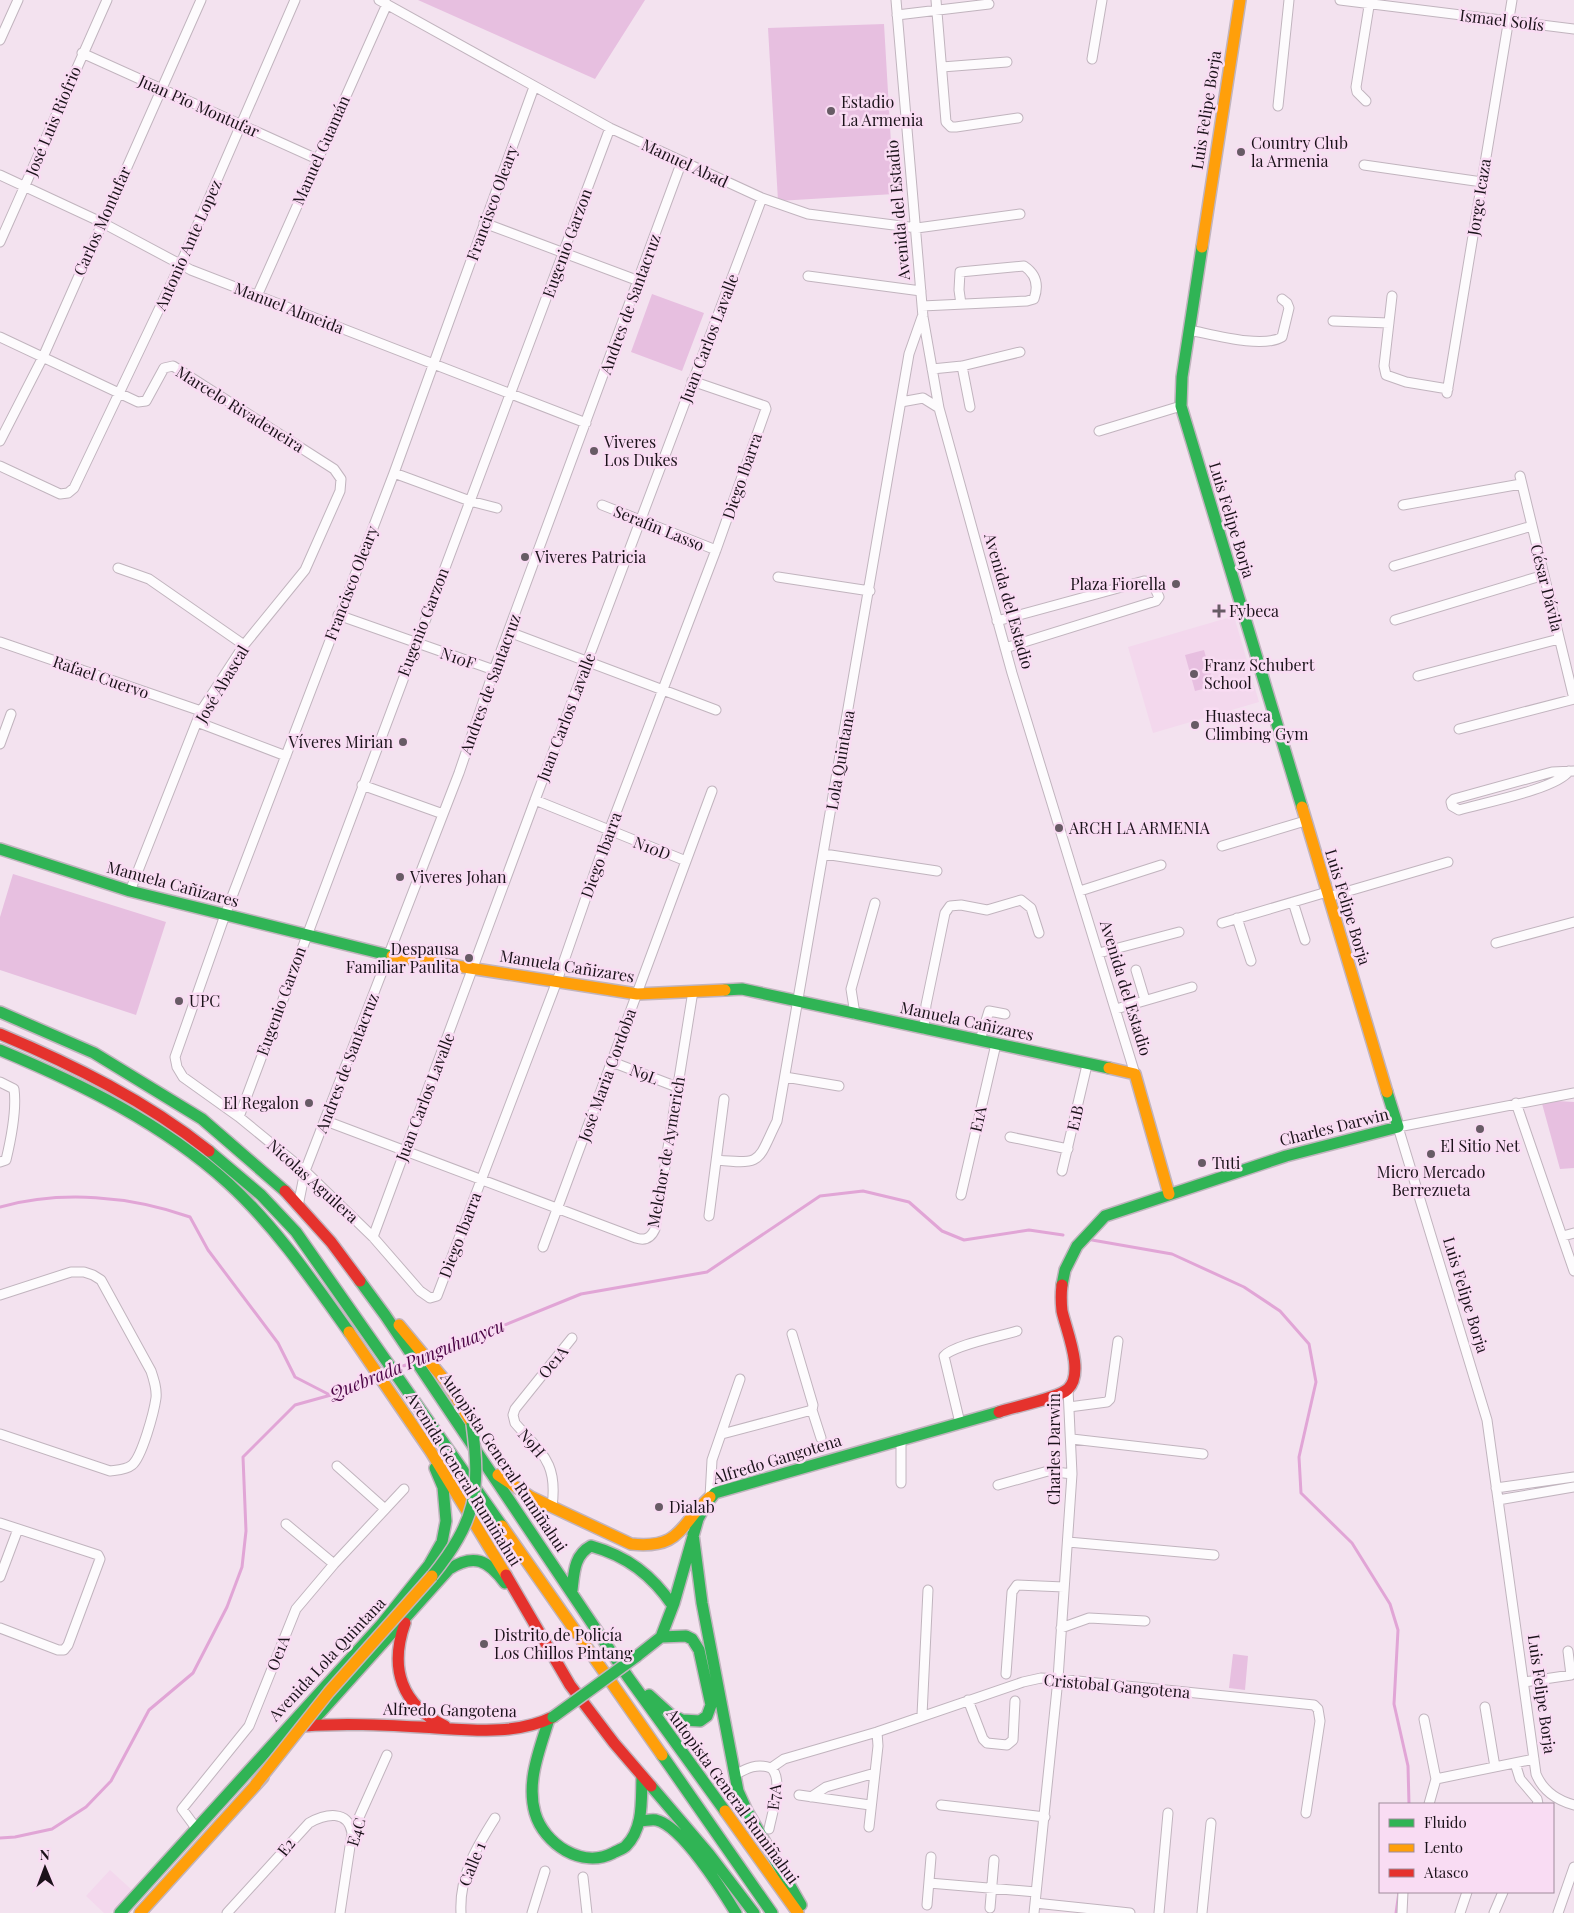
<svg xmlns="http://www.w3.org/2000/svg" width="1574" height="1913" font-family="'Playfair Display',serif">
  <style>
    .built { fill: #f3d8ed }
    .green { fill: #e7bfe0 }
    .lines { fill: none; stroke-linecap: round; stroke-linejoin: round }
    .stream { stroke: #e1a5d6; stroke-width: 3 }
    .street-casing { stroke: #c1b4be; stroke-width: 11 }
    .fast-casing { stroke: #c1b4be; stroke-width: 14 }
    .slow-casing { stroke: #c1b4be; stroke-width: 14 }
    .jam-casing { stroke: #c1b4be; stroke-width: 14 }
    .street { stroke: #fdfbfd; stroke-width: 9 }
    .fast { stroke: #30b455; stroke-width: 11 }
    .slow { stroke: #ff9f0a; stroke-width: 11 }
    .jam { stroke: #e5322d; stroke-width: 11 }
    .fast-bridge-casing { stroke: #c1b4be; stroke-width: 14; stroke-linecap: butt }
    .slow-bridge-casing { stroke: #c1b4be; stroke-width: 14; stroke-linecap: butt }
    .fast-bridge { stroke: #30b455; stroke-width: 11 }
    .slow-bridge { stroke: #ff9f0a; stroke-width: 11 }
    .poi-dot { fill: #675b65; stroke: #f9dcf3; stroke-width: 2 }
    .labels { text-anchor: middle; stroke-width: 5; stroke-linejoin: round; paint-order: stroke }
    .street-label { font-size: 16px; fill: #1b121a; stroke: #f9dcf3 }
    .poi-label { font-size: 16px; fill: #1b121a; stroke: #f9dcf3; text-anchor: start }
    .water-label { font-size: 18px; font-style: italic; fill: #4c0445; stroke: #f9dcf3 }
  </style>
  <rect width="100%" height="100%" fill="#f3e2ef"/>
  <path class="built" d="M1234 616 1259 702 1153 733 1128 647Z
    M110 1870 132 1890 111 1913H104L86 1896Z"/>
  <path class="green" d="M418 0H645L595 79Z
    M884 24 894 194 778 201 768 28Z
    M652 294 704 313 682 371 631 352Z
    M1204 650 1214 686 1195 691 1185 655Z
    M13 874 166 922 136 1015 0 970V917Z
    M1541 1100 1574 1102V1168L1560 1169Z
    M1233 1654 1248 1656 1245 1690 1229 1688Z"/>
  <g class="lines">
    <path class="stream" d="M0 1207C62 1190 130 1196 190 1217L208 1250 278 1343 295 1377 330 1395
      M1092 1240 1172 1254 1244 1287 1280 1311 1309 1344 1316 1382 1299 1457 1301 1493 1352 1543 1390 1604 1398 1630 1394 1704 1408 1766 1409 1804
      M428 1356 581 1294 707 1272 820 1196 863 1191 909 1202 942 1231 964 1240 1029 1230 1063 1235
      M398 1368 411 1363
      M0 1838 15 1837 52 1829 86 1807 111 1781 149 1710 193 1673 227 1607 242 1567 246 1531 243 1457 295 1405 331 1395 376 1377
      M1396 1913 1399 1892"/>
    <g class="street-casing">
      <path id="street" d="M379 0 610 128 762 198 808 214 917 228 1020 214
        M896 0 923 317 939 408 1012 673 1135 1074
        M936 0 946 122 951 127H956L1018 118
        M1340 0 1574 29
        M897 15 989 4
        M0 40 18 0
        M82 53 317 159
        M1092 59 1102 0
        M942 67 1007 62
        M534 87 394 473 225 915 175 1057 177 1067 183 1077 239 1117 305 1171 373 1237 420 1291 430 1298 437 1296 557 981 609 831 716 550 766 409 765 406 692 381
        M1366 101 1357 92 1356 87 1370 0
        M1278 106 1289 0
        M1364 165 1482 182
        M0 175 101 222 191 270 586 423
        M484 223 639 281
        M0 242 107 0
        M808 276 921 291
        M257 296 387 4
        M1392 296 1384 366 1386 375 1406 382 1448 389
        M922 306 1027 301 1034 299C1039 285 1036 274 1024 266L960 272 959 290 961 304
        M1333 321 1389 323
        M1189 330C1211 334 1262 349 1282 337L1289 308 1287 303 1282 299
        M0 337 138 402 146 401 164 368 173 366 334 469 341 479 340 491 305 570 244 645 201 711 130 891
        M962 366 970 407
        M932 369 962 366 1020 352
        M1447 393 1512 0
        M901 402 923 398 939 408
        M1099 431 1181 406
        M0 441 43 357 201 0
        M0 466 60 494 68 493 74 488 181 263 295 0
        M394 473 470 501 497 508
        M1520 476 1574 699
        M602 505 716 550
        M1403 505 1521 484
        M1394 566 1532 526
        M118 568 149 579 244 645
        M778 577 870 591
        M338 615 494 670
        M1395 620 1544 575
        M997 621 1144 581 1152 582 1159 597 1156 601 1005 648
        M509 632 716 710
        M0 642 201 711
        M1418 676 1559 639
        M197 722 286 756
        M1459 729 1574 699
        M0 744 11 714
        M1569 771C1557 789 1482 803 1459 810L1452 806 1451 802 1454 799 1552 772 1574 771
        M362 785 443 814
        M535 800 686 861
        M1222 846 1305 821
        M824 854 937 871
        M1080 891 1161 865
        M1328 897 1448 862
        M1293 902 1305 940
        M1237 918 1251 961
        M1222 923 1327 892
        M1496 943 1574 922
        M1099 953 1179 932
        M1136 970 1145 1000
        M1116 1009 1192 987
        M855 1014 851 989 875 903
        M924 1029 926 1005 945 913 950 906 961 905 987 910 1021 900 1031 908 1039 933
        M980 1040 989 1011 1005 1014
        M612 1062 677 1087
        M785 1077 839 1086
        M0 1082 14 1089C17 1111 11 1139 6 1160L0 1162
        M1574 1093 1398 1127 1487 1420 1536 1774C1543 1791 1556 1800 1574 1805
        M1516 1103 1574 1271
        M239 1117 610 128
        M326 1121 636 1238C645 1241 651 1238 655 1229L693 991
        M1010 1137 1068 1149
        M717 1160C764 1165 757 1161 777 1121L909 354 922 317
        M1062 1171 1087 1065
        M961 1195 996 1044
        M298 1206 305 1171 459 773 494 670 682 161
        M709 1216 724 1099
        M1563 1236 1574 1233
        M373 1237 535 800 762 198
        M543 1247 712 791
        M0 1295 71 1272H84L93 1275 101 1280 151 1371C154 1380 157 1389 156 1398 154 1412 142 1457 132 1465 126 1470 117 1470 110 1471L0 1434
        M1069 1407 1107 1402 1110 1399 1118 1341
        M812 1410 821 1438
        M960 1423 944 1356C953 1345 1001 1336 1017 1331
        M722 1434 812 1410 813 1405 792 1334
        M1072 1439 1203 1454
        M337 1466 384 1508
        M901 1483V1439
        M998 1485 1048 1471 1072 1474
        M1496 1488 1574 1477
        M710 1497 712 1460 740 1379
        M1498 1500 1574 1487
        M552 1507C558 1462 542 1454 515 1423L513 1415 515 1409 572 1338
        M0 1523 98 1555 100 1559 68 1645 64 1650H58L0 1628
        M286 1524 334 1564
        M1068 1542 1214 1555
        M0 1577 18 1529
        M1061 1628 1089 1618 1145 1621
        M1006 1674 1012 1592 1017 1585 1064 1587
        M1524 1682 1571 1675 1568 1651
        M968 1700 983 1739 987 1743 1007 1745 1013 1740 1015 1701
        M1485 1707 1495 1767
        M922 1715 928 1590
        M1424 1719 1436 1779 1429 1804
        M1515 1763 1520 1779 1537 1799 1538 1804
        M735 1775C747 1768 757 1763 771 1768L784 1759 877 1732 1023 1682 1041 1678 1058 1679 1314 1705 1318 1709 1320 1721 1306 1813
        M1436 1779 1534 1759
        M799 1795 870 1805
        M811 1797 826 1787 875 1773
        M941 1805 1045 1817
        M869 1827 878 1746 877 1732
        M196 1828 182 1809 249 1726 296 1609 334 1564 404 1489
        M769 1829C772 1813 784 1779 771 1768
        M583 1877 587 1913
        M929 1883 1036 1892
        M1035 1903 1130 1913
        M927 1905 931 1857
        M990 1908 994 1860
        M227 1913 309 1823C325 1814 348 1809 352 1833
        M340 1913 352 1833 387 1755
        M461 1913C459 1876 476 1848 495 1818
        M532 1913 545 1871
        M1034 1913 1058 1679 1072 1474 1068 1389
        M1159 1913 1168 1813
        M1202 1913 1211 1823
        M1402 1913 1403 1892
        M1460 1913 1467 1892
        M1494 1913 1503 1892
        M1558 1913 1574 1867"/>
    </g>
    <g class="fast-casing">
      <path id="fast" d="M1202 247 1182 377 1181 406 1302 807
        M0 849 130 891 392 956
        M725 990 742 989 1109 1068
        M0 1012 94 1053 202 1119 285 1191
        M0 1050C81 1084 162 1123 228 1183 275 1226 312 1280 349 1332
        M209 1151 261 1195 296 1232 502 1526
        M360 1281 385 1315 628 1677 725 1811
        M1062 1285 1065 1270 1077 1246 1105 1216 1286 1156 1398 1127 1387 1092
        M693 1534 702 1603 738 1791 747 1811 801 1905
        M572 1590C574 1573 574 1555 591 1546 627 1556 652 1575 673 1606
        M637 1656 661 1637 674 1603 698 1519 706 1504 715 1493 999 1412
        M649 1695 670 1714 682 1720 700 1721 707 1716 711 1705 699 1650 692 1639 686 1636 661 1637
        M549 1719C540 1749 526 1781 535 1813 544 1844 582 1869 613 1853 616 1851 623 1849 626 1846 644 1828 641 1800 642 1777
        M310 1724 449 1569C474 1553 488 1560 505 1583
        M662 1755 772 1913
        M651 1786 709 1854 754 1913
        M640 1821C645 1821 651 1819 656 1820 682 1826 722 1890 736 1913
        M120 1913 381 1625 429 1565 442 1542 446 1521 443 1487 435 1468"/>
    </g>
    <g class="slow-casing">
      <path id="slow" d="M1202 247 1240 0
        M1302 807 1387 1092
        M392 956 637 994 725 990
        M1109 1068 1135 1074 1169 1194
        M399 1325 448 1384 472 1424
        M349 1332 431 1452 506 1575
        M498 1475 531 1497 631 1544C682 1549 678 1526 710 1497
        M502 1526 662 1755
        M725 1811 798 1913
        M140 1913 263 1777"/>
    </g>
    <g class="jam-casing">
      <path id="jam" d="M0 1034C74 1065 146 1101 209 1151
        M285 1191 331 1242 360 1281
        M999 1412C1013 1407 1059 1398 1068 1389 1085 1373 1066 1330 1062 1311 1061 1302 1061 1293 1062 1285
        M506 1575 570 1685 614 1743 651 1786
        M405 1623C389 1668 401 1705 445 1726
        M305 1726C343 1723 382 1725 420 1727 464 1729 512 1737 553 1717"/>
    </g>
    <use href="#street" class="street"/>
    <use href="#fast" class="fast"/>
    <use href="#slow" class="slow"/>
    <use href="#jam" class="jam"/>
    <g class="fast-bridge-casing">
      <path id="fast-bridge" d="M432 1576C476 1521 481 1492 472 1424
        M553 1717 637 1656"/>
    </g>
    <g class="slow-bridge-casing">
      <path id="slow-bridge" d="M256 1784 329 1692 432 1576"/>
    </g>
    <use href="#fast-bridge" class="fast-bridge"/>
    <use href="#slow-bridge" class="slow-bridge"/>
  </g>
  <g class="poi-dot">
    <circle cx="831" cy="111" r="5"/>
    <circle cx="1241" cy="152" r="5"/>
    <circle cx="594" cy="451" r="5"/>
    <circle cx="525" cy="557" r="5"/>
    <circle cx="1176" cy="584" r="5"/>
    <path d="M1216.5 603.5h5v5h5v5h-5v5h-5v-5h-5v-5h5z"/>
    <circle cx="1194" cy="674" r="5"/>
    <circle cx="1195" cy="725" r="5"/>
    <circle cx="403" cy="742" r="5"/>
    <circle cx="1059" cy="828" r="5"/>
    <circle cx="400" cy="877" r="5"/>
    <circle cx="469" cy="958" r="5"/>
    <circle cx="179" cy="1001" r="5"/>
    <circle cx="309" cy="1103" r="5"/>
    <circle cx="1480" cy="1129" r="5"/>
    <circle cx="1431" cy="1154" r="5"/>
    <circle cx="1202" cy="1163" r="5"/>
    <circle cx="659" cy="1507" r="5"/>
    <circle cx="484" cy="1644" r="5"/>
  </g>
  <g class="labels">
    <g class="street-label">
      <text transform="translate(1502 20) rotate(7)" y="6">Ismael Solís</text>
      <text transform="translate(199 106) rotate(24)" y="6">Juan Pio Montufar</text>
      <text transform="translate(1206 110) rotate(-81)" y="6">Luis Felipe Borja</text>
      <text transform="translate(53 121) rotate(-67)" y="6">José Luis Riofrio</text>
      <text transform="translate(321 150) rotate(-66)" y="6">Manuel Guamán</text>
      <text transform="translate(685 163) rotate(25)" y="6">Manuel Abad</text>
      <text transform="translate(1479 197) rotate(-81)" y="6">Jorge Icaza</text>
      <text transform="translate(492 203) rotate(-70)" y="6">Francisco Oleary</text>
      <text transform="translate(898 210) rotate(-95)" y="6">Avenida del Estadio</text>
      <text transform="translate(102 221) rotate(-66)" y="6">Carlos Montufar</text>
      <text transform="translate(567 243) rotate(-70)" y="6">Eugenio Garzon</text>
      <text transform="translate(188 245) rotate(-66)" y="6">Antonio Ante Lopez</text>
      <text transform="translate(630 304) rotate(-70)" y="6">Andres de Santacruz</text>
      <text transform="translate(289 308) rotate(21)" y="6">Manuel Almeida</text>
      <text transform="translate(709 338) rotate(-69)" y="6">Juan Carlos Lavalle</text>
      <text transform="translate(240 409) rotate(32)" y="6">Marcelo Rivadeneira</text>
      <text transform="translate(742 476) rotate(-71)" y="6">Diego Ibarra</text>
      <text transform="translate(1232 520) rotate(73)" y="6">Luis Felipe Borja</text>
      <text transform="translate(659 528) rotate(22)" y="6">Serafin Lasso</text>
      <text transform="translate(351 583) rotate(-69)" y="6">Francisco Oleary</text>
      <text transform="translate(1547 588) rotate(76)" y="6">César Dávila</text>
      <text transform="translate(1009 601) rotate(74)" y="6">Avenida del Estadio</text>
      <text transform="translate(423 622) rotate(-69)" y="6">Eugenio Garzon</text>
      <text transform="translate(458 658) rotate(19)" y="6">N10F</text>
      <text transform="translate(101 677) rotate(19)" y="6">Rafael Cuervo</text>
      <text transform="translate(222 684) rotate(-59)" y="6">José Abascal</text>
      <text transform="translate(490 684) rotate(-70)" y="6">Andres de Santacruz</text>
      <text transform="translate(566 717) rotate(-69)" y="6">Juan Carlos Lavalle</text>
      <text transform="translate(840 760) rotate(-80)" y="6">Lola Quintana</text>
      <text transform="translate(652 848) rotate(21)" y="6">N10D</text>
      <text transform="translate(601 855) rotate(-70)" y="6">Diego Ibarra</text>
      <text transform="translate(173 884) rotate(15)" y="6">Manuela Cañizares</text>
      <text transform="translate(1348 907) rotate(73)" y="6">Luis Felipe Borja</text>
      <text transform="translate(567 966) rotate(9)" y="6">Manuela Cañizares</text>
      <text transform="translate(1126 988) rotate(73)" y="6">Avenida del Estadio</text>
      <text transform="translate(281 1001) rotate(-70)" y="6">Eugenio Garzon</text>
      <text transform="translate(967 1021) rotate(12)" y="6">Manuela Cañizares</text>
      <text transform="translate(347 1063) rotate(-69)" y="6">Andres de Santacruz</text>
      <text transform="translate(644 1074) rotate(21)" y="6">N9L</text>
      <text transform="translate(607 1075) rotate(-70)" y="6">José Maria Cordoba</text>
      <text transform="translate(425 1097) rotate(-69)" y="6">Juan Carlos Lavalle</text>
      <text transform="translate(1075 1118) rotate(-77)" y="6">E1B</text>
      <text transform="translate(978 1119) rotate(-77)" y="6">E1A</text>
      <text transform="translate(1334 1127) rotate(-14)" y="6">Charles Darwin</text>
      <text transform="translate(666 1152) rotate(-80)" y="6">Melchor de Aymerich</text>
      <text transform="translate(313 1181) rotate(42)" y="6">Nicolas Aguilera</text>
      <text transform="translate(460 1235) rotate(-69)" y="6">Diego Ibarra</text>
      <text transform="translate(1466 1295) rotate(73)" y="6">Luis Felipe Borja</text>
      <text transform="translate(553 1362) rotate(-51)" y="6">Oe1A</text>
      <text transform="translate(532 1443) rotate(49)" y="6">N9H</text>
      <text transform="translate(1054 1449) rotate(-90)" y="6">Charles Darwin</text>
      <text transform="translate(777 1459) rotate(-17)" y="6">Alfredo Gangotena</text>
      <text transform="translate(504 1462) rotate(56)" y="6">Autopista General Rumiñahui</text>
      <text transform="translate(464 1479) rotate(58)" y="6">Avenida General Rumiñahui</text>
      <text transform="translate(278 1653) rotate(-69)" y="6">Oe1A</text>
      <text transform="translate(327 1659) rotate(-47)" y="6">Avenida Lola Quintana</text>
      <text transform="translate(1117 1686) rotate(5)" y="6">Cristobal Gangotena</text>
      <text transform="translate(1542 1694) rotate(82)" y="6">Luis Felipe Borja</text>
      <text transform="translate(450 1710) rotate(1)" y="6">Alfredo Gangotena</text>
      <text transform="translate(733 1796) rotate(54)" y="6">Autopista General Rumiñahui</text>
      <text transform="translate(774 1797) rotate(-84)" y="6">E7A</text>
      <text transform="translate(356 1832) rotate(-73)" y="6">E4C</text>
      <text transform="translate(286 1847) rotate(-51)" y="6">E2</text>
      <text transform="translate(472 1864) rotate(-68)" y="6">Calle 1</text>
    </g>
    <g class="poi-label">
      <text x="841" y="108">Estadio<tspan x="841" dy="18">La Armenia</tspan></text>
      <text x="1251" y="149">Country Club<tspan x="1251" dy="18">la Armenia</tspan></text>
      <text x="604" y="448">Viveres<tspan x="604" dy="18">Los Dukes</tspan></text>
      <text x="535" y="563">Viveres Patricia</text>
      <text x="1166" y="590" text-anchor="end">Plaza Fiorella</text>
      <text x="1229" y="617">Fybeca</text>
      <text x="1204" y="671">Franz Schubert<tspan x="1204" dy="18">School</tspan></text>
      <text x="1205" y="722">Huasteca<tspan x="1205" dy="18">Climbing Gym</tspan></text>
      <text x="393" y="748" text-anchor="end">Víveres Mirian</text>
      <text x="1069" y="834">ARCH LA ARMENIA</text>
      <text x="410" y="883">Viveres Johan</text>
      <text x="459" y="955" text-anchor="end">Despausa<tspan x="459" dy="18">Familiar Paulita</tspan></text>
      <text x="189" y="1007">UPC</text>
      <text x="299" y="1109" text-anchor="end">El Regalon</text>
      <text x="1480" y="1152" text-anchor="middle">El Sitio Net</text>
      <text x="1212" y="1169">Tuti</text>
      <text x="1431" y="1178" text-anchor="middle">Micro Mercado<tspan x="1431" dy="18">Berrezueta</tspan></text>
      <text x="669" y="1513">Dialab</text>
      <text x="494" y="1641">Distrito de Policía<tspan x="494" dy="18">Los Chillos Pintang</tspan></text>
    </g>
    <g class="water-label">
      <text transform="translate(417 1360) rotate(-22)" y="6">Quebrada Punguhuaycu</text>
    </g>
  </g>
  <rect x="1379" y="1803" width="175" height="90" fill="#f9dcf3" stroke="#a08b9c"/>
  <rect x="1389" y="1819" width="25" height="8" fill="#30b455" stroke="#a08b9c"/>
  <text x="1424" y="1828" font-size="15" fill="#1b121a">Fluido</text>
  <rect x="1389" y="1844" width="25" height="8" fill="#ff9f0a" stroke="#a08b9c"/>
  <text x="1424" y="1853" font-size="15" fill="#1b121a">Lento</text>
  <rect x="1389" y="1869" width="25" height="8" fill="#e5322d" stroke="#a08b9c"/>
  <text x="1424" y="1878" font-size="15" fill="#1b121a">Atasco</text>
  <g transform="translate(45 1868) rotate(359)" stroke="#f9dcf3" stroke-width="4" paint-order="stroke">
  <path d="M0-4L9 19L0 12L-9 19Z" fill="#1b121a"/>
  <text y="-8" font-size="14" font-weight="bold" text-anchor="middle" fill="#1b121a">N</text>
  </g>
</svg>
